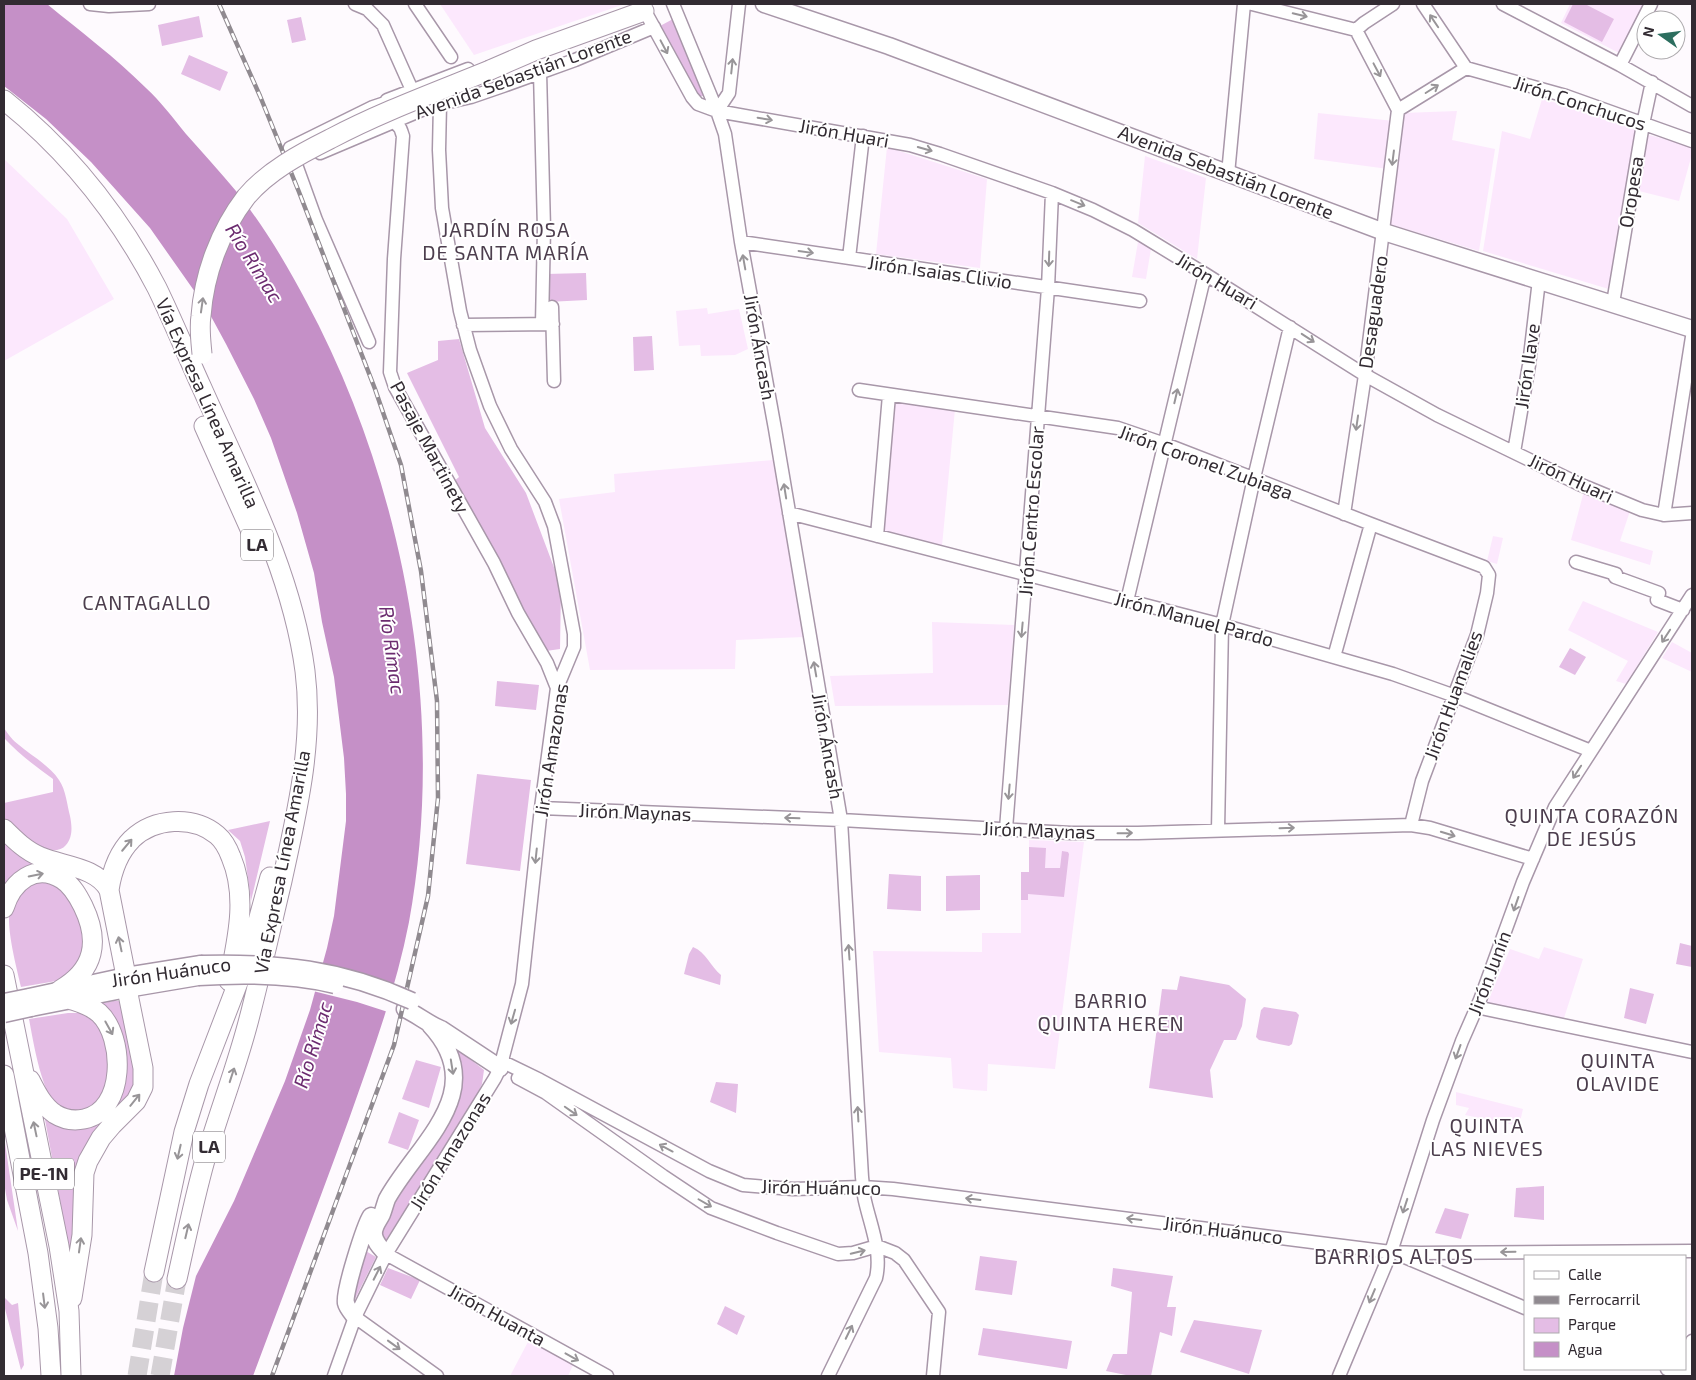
<svg xmlns="http://www.w3.org/2000/svg" width="1696" height="1380" font-family="'Exo 2',sans-serif">
  <style>
    .built { fill: #fce8fd }
    .green { fill: #e4bde5 }
    .water { fill: #c590c7 }
    .pier { fill: #fefafe }
    .lines { fill: none; stroke-linecap: round; stroke-linejoin: round }
    .highway-tunnel { stroke: #d5d1d5; stroke-width: 19; stroke-dasharray: 19 9; stroke-linecap: butt }
    .minor-casing { stroke: #a897a9; stroke-width: 15 }
    .major-casing { stroke: #a897a9; stroke-width: 19 }
    .highway-casing { stroke: #a897a9; stroke-width: 21 }
    .minor { stroke: #fff; stroke-width: 12 }
    .major { stroke: #fff; stroke-width: 16 }
    .highway { stroke: #fff; stroke-width: 19 }
    .rail-casing { stroke: #908a90; stroke-width: 4.5 }
    .rail { stroke: #fff; stroke-width: 2.5; stroke-dasharray: 8; stroke-linecap: butt }
    .major-bridge-casing { stroke: #a897a9; stroke-width: 19; stroke-linecap: butt }
    .highway-bridge-casing { stroke: #a897a9; stroke-width: 21; stroke-linecap: butt }
    .major-bridge { stroke: #fff; stroke-width: 16 }
    .highway-bridge { stroke: #fff; stroke-width: 19 }
    .oneway { stroke: #989598 }
    .labels { text-anchor: middle; stroke-width: 4; stroke-linejoin: round; paint-order: stroke }
    .shield { fill: #fff; stroke: #706b70; stroke-width: 1 }
    .shield-label { font-size: 18px; font-weight: bold; fill: #322b32 }
    .street-label { font-size: 19px; fill: #322b32; stroke: #fff }
    .neighbourhood-label { font-size: 20px; letter-spacing: 1px; fill: #4d3e4e; stroke: #fff }
    .water-label { font-size: 20px; font-style: italic; fill: #6c2c70; stroke: #fff }
    .quarter-label { font-size: 21px; letter-spacing: 1px; fill: #4d3e4e; stroke: #fff }
  </style>
  <rect width="100%" height="100%" fill="#fefafe"/>
  <path class="built" d="M440 4H625L474 55Z
    M1570 4H1643L1619 53 1561 23Z
    M1542 99 1639 126 1612 290 1483 251 1502 131 1530 139Z
    M1457 111 1452 140 1495 149 1479 251 1389 224 1403 113Z
    M1318 113 1394 121 1388 169 1314 159Z
    M1645 134 1692 146V154L1679 201 1635 190Z
    M887 147 987 179 980 268 876 254Z
    M1145 156 1206 178 1197 259 1138 223Z
    M4 159 67 219 114 299 4 361Z
    M1138 242 1151 249 1146 279 1132 277Z
    M707 308 708 314 739 309 748 349 735 355 701 356 700 345 679 346 676 311Z
    M891 403 955 409 942 546 881 530Z
    M773 460 804 637 736 640 735 669 590 670 559 499 615 492 614 474Z
    M1584 491 1630 511 1620 541 1653 551 1650 565 1571 540Z
    M1493 536 1503 538 1497 564 1487 561Z
    M1583 601 1658 632 1626 684 1616 681 1628 661 1568 630Z
    M932 622 1014 625 1008 705 835 706 830 676 933 673Z
    M1672 642 1692 653V672L1662 658Z
    M1029 840 1084 842 1055 1069 988 1064 987 1091 972 1090 953 1088 951 1058 879 1052 873 951 982 952V933H1021V872H1029Z
    M1544 947 1583 959 1564 1018 1487 1004 1510 949 1539 959Z
    M1456 1092 1523 1109 1519 1126 1465 1115 1469 1108 1456 1105Z
    M529 1340 573 1365 568 1376H510Z"/>
  <path class="green" d="M1573 4H1585L1614 19 1602 42 1564 22Z
    M199 16 203 37 162 46 158 25Z
    M301 17 306 40 292 43 287 20Z
    M673 19 705 96H699L660 26Z
    M189 55 228 72 220 91 181 74Z
    M586 273 587 300 547 302 546 274Z
    M652 336 654 370 634 371 633 337Z
    M459 339 485 428 526 493 561 586 560 649 546 651 453 482 459 477 407 373 438 360V341Z
    M1570 648 1586 657 1575 675 1559 667Z
    M497 681 539 685 536 710 495 706Z
    M4 728C8 734 13 741 19 745 32 756 50 766 59 780 66 790 67 805 70 816 72 826 73 837 66 845 52 862 9 834 4 818 3 814 4 807 4 803L53 792V779C35 766 19 754 4 738Z
    M477 774 531 780 520 871 466 864Z
    M270 821 251 901 245 857 240 841 228 830Z
    M4 839 34 862 35 868 5 891Z
    M1029 847 1046 848 1045 868H1060L1062 851 1068 852 1069 854 1064 897 1028 894V900H1021V872H1029Z
    M889 874 921 876V911L887 909Z
    M980 875V910L946 911V876Z
    M53 881 75 902 89 952 62 980 21 987C17 969 4 922 11 906 15 898 22 890 27 883Z
    M1680 943 1692 946V967L1676 964Z
    M693 947C706 952 710 966 721 975L720 985 684 974 689 954Z
    M1180 976 1229 985 1246 999 1242 1026 1236 1040H1224L1210 1070 1213 1098 1149 1088 1162 989 1177 990Z
    M1630 988 1654 994 1646 1024 1624 1018Z
    M113 1001H123L139 1085 95 1137 74 1276 43 1109 61 1122 119 1094 100 1004Z
    M1264 1007 1296 1012 1299 1015 1292 1044 1289 1046 1259 1040 1256 1037 1261 1010Z
    M68 1013H81L94 1017 109 1036V1093L84 1115C77 1113 67 1112 61 1109 42 1100 33 1039 29 1019Z
    M457 1049 484 1070 482 1084 474 1101 383 1245 381 1225 439 1134 453 1052Z
    M416 1060 441 1067 429 1108 402 1099Z
    M716 1082 738 1084 736 1113 710 1102Z
    M399 1112 419 1120 408 1150 388 1143Z
    M4 1136 18 1231 7 1200 4 1183Z
    M1544 1186V1220L1514 1217 1516 1188Z
    M1445 1208 1469 1214 1461 1239 1435 1233Z
    M364 1250 376 1257 353 1303Z
    M980 1256 1017 1261 1012 1295 975 1290Z
    M388 1268 420 1280 411 1299 380 1285Z
    M1113 1268 1173 1276 1167 1307H1176L1172 1336 1160 1332 1151 1376H1131L1106 1371 1113 1354H1127L1132 1292 1111 1286Z
    M4 1297 12 1305 18 1303 24 1365 21 1370 4 1305Z
    M725 1306 745 1316 737 1335 717 1324Z
    M1194 1320 1262 1330 1249 1374 1180 1352Z
    M983 1328 1072 1341 1067 1369 978 1355Z"/>
  <path class="water" d="M4 4H47C80 31 116 58 146 88 161 102 173 118 186 134 203 153 220 172 236 191 263 225 286 263 306 301 405 485 447 715 409 922 396 989 372 1054 349 1119 318 1205 285 1290 253 1376H174L183 1328 196 1276 234 1201 285 1081 310 1010 327 948 334 916 346 821V794L344 758 334 677 322 622 314 573 297 513 271 438 254 399 226 344 207 309 150 228 91 162 46 119 4 86Z"/>
  <path class="pier" d="M320 966 395 989 388 1012 357 1002 313 991Z"/>
  <g class="lines">
    <path class="highway-tunnel" d="M137 1376 154 1272
      M160 1376 177 1279"/>
    <g class="minor-casing">
      <path id="minor" d="M90 4 109 6 149 4
        M355 4 367 9 383 25 412 90
        M415 4 451 57
        M641 4 692 97 698 104 717 111 910 145 940 154 1052 193 1093 210 1133 230 1205 274 1365 375 1437 415 1579 484 1642 510 1664 515 1692 513
        M673 4 717 111 725 134 741 242 775 429 841 820 862 1177C863 1185 863 1193 865 1201 871 1227 882 1252 876 1278L828 1376
        M1252 4 1356 30 1398 110
        M1423 4 1466 68 1566 96 1692 141
        M1503 4 1620 65 1692 106
        M1356 30 1364 23 1393 4
        M1620 65 1651 4
        M468 69 387 100C377 116 393 118 400 128 401 129 402 134 403 136L394 259 390 372 395 387 494 563 518 613 547 663 557 688
        M540 72 544 229 542 324
        M1398 110 1466 68
        M717 111 729 93 739 4
        M320 153 431 106 471 97 503 86 575 60 654 27
        M1228 174 1244 4
        M741 242 1140 301
        M849 258 863 136
        M1613 303 1643 124 1652 82
        M552 307 554 381
        M463 325 553 324
        M369 342 316 220 290 148 373 107 385 103
        M859 390 1118 428 1165 444 1371 524 1484 567 1489 575 1487 593 1477 635 1422 781 1411 825
        M1514 452 1529 365 1539 280
        M789 513 1222 625 1393 674 1455 696 1591 751
        M1344 514 1365 375 1398 110
        M1664 515 1692 337
        M877 536 889 395
        M1576 562 1616 574 1615 577 1659 593 1657 600 1683 610
        M1127 601 1205 274
        M1334 657 1371 524
        M541 808 841 820 1071 833H1138L1411 825 1430 828 1533 859
        M1006 829 1048 288 1052 193
        M1218 830 1222 625 1254 478 1290 327
        M1476 1007 1692 1052
        M501 1061 540 1080 709 1171 743 1185 793 1189 863 1187 893 1189 1391 1252 1419 1253 1692 1251
        M518 1078 546 1093 663 1176 711 1208 777 1233 838 1254 853 1253 877 1246
        M877 1246 895 1253 904 1260 939 1312 933 1376
        M386 1254 607 1376
        M1400 1255 1525 1308
        M355 1317 437 1376
        M1667 1369 1686 1376
        M334 1376 355 1317 386 1254 495 1078 500 1068 522 984 541 808 557 688 574 647V634L554 526 545 502 511 449 490 406 470 350 460 311 442 208 439 150 440 104
        M1339 1376 1391 1252 1433 1120 1462 1041 1480 1000 1523 882 1555 807 1692 595
        M1684 1376 1692 1341"/>
    </g>
    <g class="major-casing">
      <path id="major" d="M764 4 889 46 1384 232 1692 329
        M29 997 126 976 201 964
        M31 1008 127 989 198 977
        M405 1009C418 1015 428 1024 441 1029L500 1068
        M386 1254C381 1248 375 1243 374 1235 373 1226 379 1221 382 1214 384 1209 385 1204 387 1199 418 1143 492 1091 430 1025
        M355 1317C352 1313 347 1308 346 1303 343 1294 365 1225 371 1216"/>
    </g>
    <g class="highway-casing">
      <path id="highway" d="M490 70 536 50 644 11
        M4 100C68 151 119 215 157 288 173 321 187 355 202 388 242 478 292 572 305 671 314 742 297 812 282 881 271 927 261 973 249 1019 237 1066 219 1112 205 1160 194 1199 186 1239 177 1279
        M204 426 254 538
        M4 829C15 840 26 851 41 857 62 866 97 867 109 890L126 976
        M109 890C112 870 118 853 132 839 154 818 193 815 217 835 223 840 228 849 231 857 248 897 237 940 229 981
        M4 908C12 882 35 862 62 879 72 885 78 896 83 906 100 941 95 970 60 990
        M4 975 59 1246 69 1311 71 1376
        M4 1075 38 1253 48 1328 51 1376
        M30 1080C36 1092 43 1106 55 1114 63 1119 74 1121 84 1119 126 1111 125 1037 99 1013 91 1006 81 1003 72 1000
        M154 1272 184 1132 199 1084 249 954 270 877
        M72 1298 82 1235 84 1173 88 1161 101 1138 112 1125 136 1101 143 1087V1068L127 989"/>
    </g>
    <use href="#minor" class="minor"/>
    <use href="#major" class="major"/>
    <use href="#highway" class="highway"/>
    <g class="rail-casing">
      <path id="rail" d="M219 4 260 96 299 192 375 389 401 465 421 571 437 701 438 798 428 896 394 1045 272 1376"/>
    </g>
    <use href="#rail" class="rail"/>
    <g class="major-bridge-casing">
      <path id="major-bridge" d="M201 964C278 962 341 969 412 1001
        M198 977C243 974 291 974 335 985
        M4 1002 29 997
        M4 1014 31 1008"/>
    </g>
    <g class="highway-bridge-casing">
      <path id="highway-bridge" d="M202 354C201 342 199 328 201 316 204 274 220 231 246 197 268 171 300 154 330 139 381 112 436 92 490 70"/>
    </g>
    <use href="#major-bridge" class="major-bridge"/>
    <use href="#highway-bridge" class="highway-bridge"/>
  </g>
  <defs><path id="oneway-shaft" d="M-6 0H5M1.5-3L5.5 0L1.5 3" fill="none" stroke-width="1.6" stroke-linecap="round" stroke-linejoin="round" transform="scale(1.25)"/></defs>
  <g class="oneway">
    <use href="#oneway-shaft" transform="translate(1300 15) rotate(14)"/>
    <use href="#oneway-shaft" transform="translate(1434 21) rotate(-124)"/>
    <use href="#oneway-shaft" transform="translate(664 47) rotate(62)"/>
    <use href="#oneway-shaft" transform="translate(732 66) rotate(-84)"/>
    <use href="#oneway-shaft" transform="translate(1377 70) rotate(62)"/>
    <use href="#oneway-shaft" transform="translate(1432 89) rotate(-32)"/>
    <use href="#oneway-shaft" transform="translate(765 119) rotate(10)"/>
    <use href="#oneway-shaft" transform="translate(925 149) rotate(16)"/>
    <use href="#oneway-shaft" transform="translate(1393 158) rotate(97)"/>
    <use href="#oneway-shaft" transform="translate(1078 203) rotate(22)"/>
    <use href="#oneway-shaft" transform="translate(806 252) rotate(8)"/>
    <use href="#oneway-shaft" transform="translate(1049 259) rotate(92)"/>
    <use href="#oneway-shaft" transform="translate(744 262) rotate(-100)"/>
    <use href="#oneway-shaft" transform="translate(202 305) rotate(-82)"/>
    <use href="#oneway-shaft" transform="translate(1308 338) rotate(33)"/>
    <use href="#oneway-shaft" transform="translate(1176 396) rotate(-77)"/>
    <use href="#oneway-shaft" transform="translate(1357 423) rotate(98)"/>
    <use href="#oneway-shaft" transform="translate(785 491) rotate(-99)"/>
    <use href="#oneway-shaft" transform="translate(1022 630) rotate(95)"/>
    <use href="#oneway-shaft" transform="translate(1666 636) rotate(123)"/>
    <use href="#oneway-shaft" transform="translate(815 669) rotate(-100)"/>
    <use href="#oneway-shaft" transform="translate(1577 772) rotate(123)"/>
    <use href="#oneway-shaft" transform="translate(1009 792) rotate(95)"/>
    <use href="#oneway-shaft" transform="translate(792 818) rotate(-178)"/>
    <use href="#oneway-shaft" transform="translate(1287 828) rotate(-2)"/>
    <use href="#oneway-shaft" transform="translate(1125 833) rotate(-1)"/>
    <use href="#oneway-shaft" transform="translate(1448 834) rotate(17)"/>
    <use href="#oneway-shaft" transform="translate(127 845) rotate(-50)"/>
    <use href="#oneway-shaft" transform="translate(536 856) rotate(96)"/>
    <use href="#oneway-shaft" transform="translate(36 875) rotate(-11)"/>
    <use href="#oneway-shaft" transform="translate(1516 904) rotate(109)"/>
    <use href="#oneway-shaft" transform="translate(120 944) rotate(-102)"/>
    <use href="#oneway-shaft" transform="translate(849 952) rotate(-94)"/>
    <use href="#oneway-shaft" transform="translate(513 1017) rotate(106)"/>
    <use href="#oneway-shaft" transform="translate(109 1028) rotate(61)"/>
    <use href="#oneway-shaft" transform="translate(1458 1052) rotate(110)"/>
    <use href="#oneway-shaft" transform="translate(452 1067) rotate(81)"/>
    <use href="#oneway-shaft" transform="translate(232 1075) rotate(-72)"/>
    <use href="#oneway-shaft" transform="translate(135 1100) rotate(-51)"/>
    <use href="#oneway-shaft" transform="translate(571 1111) rotate(35)"/>
    <use href="#oneway-shaft" transform="translate(858 1114) rotate(-93)"/>
    <use href="#oneway-shaft" transform="translate(35 1129) rotate(-102)"/>
    <use href="#oneway-shaft" transform="translate(666 1148) rotate(-152)"/>
    <use href="#oneway-shaft" transform="translate(179 1152) rotate(103)"/>
    <use href="#oneway-shaft" transform="translate(973 1199) rotate(-173)"/>
    <use href="#oneway-shaft" transform="translate(705 1203) rotate(30)"/>
    <use href="#oneway-shaft" transform="translate(1405 1206) rotate(108)"/>
    <use href="#oneway-shaft" transform="translate(1134 1219) rotate(-173)"/>
    <use href="#oneway-shaft" transform="translate(187 1231) rotate(-77)"/>
    <use href="#oneway-shaft" transform="translate(80 1245) rotate(-82)"/>
    <use href="#oneway-shaft" transform="translate(858 1252) rotate(-14)"/>
    <use href="#oneway-shaft" transform="translate(1508 1252) rotate(179)"/>
    <use href="#oneway-shaft" transform="translate(377 1273) rotate(-63)"/>
    <use href="#oneway-shaft" transform="translate(1372 1296) rotate(113)"/>
    <use href="#oneway-shaft" transform="translate(44 1301) rotate(83)"/>
    <use href="#oneway-shaft" transform="translate(849 1332) rotate(-64)"/>
    <use href="#oneway-shaft" transform="translate(394 1345) rotate(36)"/>
    <use href="#oneway-shaft" transform="translate(572 1357) rotate(29)"/>
  </g>
  <g class="labels">
    <g class="shield">
      <rect x="241" y="529.5" width="32" height="31" rx="4"/>
      <rect x="193" y="1131.5" width="32" height="31" rx="4"/>
      <rect x="14" y="1158.5" width="60" height="31" rx="4"/>
    </g>
    <g class="shield-label">
      <text x="257" y="551">LA</text>
      <text x="209" y="1153">LA</text>
      <text x="44" y="1180">PE-1N</text>
    </g>
    <g class="street-label">
      <text transform="translate(523 74) rotate(-20)" y="7">Avenida Sebastián Lorente</text>
      <text transform="translate(1580 103) rotate(18)" y="7">Jirón Conchucos</text>
      <text transform="translate(844 133) rotate(10)" y="7">Jirón Huari</text>
      <text transform="translate(1226 172) rotate(21)" y="7">Avenida Sebastián Lorente</text>
      <text transform="translate(1631 192) rotate(-81)" y="7">Oropesa</text>
      <text transform="translate(940 272) rotate(8)" y="7">Jirón Isaias Clivio</text>
      <text transform="translate(1217 281) rotate(31)" y="7">Jirón Huari</text>
      <text transform="translate(1373 312) rotate(-82)" y="7">Desaguadero</text>
      <text transform="translate(760 347) rotate(80)" y="7">Jirón Áncash</text>
      <text transform="translate(1527 366) rotate(-82)" y="7">Jirón Ilave</text>
      <text transform="translate(208 403) rotate(66)" y="7">Vía Expresa Línea Amarilla</text>
      <text transform="translate(430 447) rotate(62)" y="7">Pasaje Martinety</text>
      <text transform="translate(1206 462) rotate(20)" y="7">Jirón Coronel Zubiaga</text>
      <text transform="translate(1571 478) rotate(25)" y="7">Jirón Huari</text>
      <text transform="translate(1031 511) rotate(-86)" y="7">Jirón Centro Escolar</text>
      <text transform="translate(1194 619) rotate(15)" y="7">Jirón Manuel Pardo</text>
      <text transform="translate(1453 695) rotate(-70)" y="7">Jirón Huamalies</text>
      <text transform="translate(828 746) rotate(80)" y="7">Jirón Áncash</text>
      <text transform="translate(551 750) rotate(-81)" y="7">Jirón Amazonas</text>
      <text transform="translate(635 812) rotate(2)" y="7">Jirón Maynas</text>
      <text transform="translate(1039 830) rotate(2)" y="7">Jirón Maynas</text>
      <text transform="translate(282 862) rotate(-79)" y="7">Vía Expresa Línea Amarilla</text>
      <text transform="translate(171 972) rotate(-8)" y="7">Jirón Huánuco</text>
      <text transform="translate(1489 973) rotate(-69)" y="7">Jirón Junín</text>
      <text transform="translate(450 1151) rotate(-58)" y="7">Jirón Amazonas</text>
      <text transform="translate(821 1187) rotate(1)" y="7">Jirón Huánuco</text>
      <text transform="translate(1223 1230) rotate(7)" y="7">Jirón Huánuco</text>
      <text transform="translate(497 1315) rotate(29)" y="7">Jirón Huanta</text>
    </g>
    <g class="neighbourhood-label">
      <text x="506" y="237">JARDÍN ROSA<tspan x="506" dy="23">DE SANTA MARÍA</tspan></text>
      <text x="147" y="610">CANTAGALLO</text>
      <text x="1592" y="823">QUINTA CORAZÓN<tspan x="1592" dy="23">DE JESÚS</tspan></text>
      <text x="1111" y="1008">BARRIO<tspan x="1111" dy="23">QUINTA HEREN</tspan></text>
      <text x="1618" y="1068">QUINTA<tspan x="1618" dy="23">OLAVIDE</tspan></text>
      <text x="1487" y="1133">QUINTA<tspan x="1487" dy="23">LAS NIEVES</tspan></text>
    </g>
    <g class="water-label">
      <text transform="translate(254 263) rotate(58)" y="7">Río Rímac</text>
      <text transform="translate(392 650) rotate(82)" y="7">Río Rímac</text>
      <text transform="translate(313 1045) rotate(-73)" y="7">Río Rímac</text>
    </g>
    <g class="quarter-label">
      <text x="1394" y="1264">BARRIOS ALTOS</text>
    </g>
  </g>
  <rect width="1696" height="1380" fill="none" stroke="#322b32" stroke-width="10"/>
  <rect x="1524" y="1255" width="162" height="115" fill="#ffffff" stroke="#adaaad"/>
  <rect x="1534" y="1271" width="25" height="8" fill="#ffffff" stroke="#adaaad"/>
  <text x="1568" y="1280" font-size="15" fill="#322b32">Calle</text>
  <rect x="1534" y="1296" width="25" height="8" fill="#908a90" stroke="#adaaad"/>
  <text x="1568" y="1305" font-size="15" fill="#322b32">Ferrocarril</text>
  <rect x="1534" y="1318" width="25" height="15" fill="#e4bde5" stroke="#adaaad"/>
  <text x="1568" y="1330" font-size="15" fill="#322b32">Parque</text>
  <rect x="1534" y="1342" width="25" height="15" fill="#c590c7" stroke="#adaaad"/>
  <text x="1568" y="1355" font-size="15" fill="#322b32">Agua</text>
  <g transform="translate(1661 35) rotate(284)"><circle r="24" fill="#ffffff" stroke="#adaaad"/>
  <path d="M0-4L9 19L0 12L-9 19Z" fill="#2c6e5f"/>
  <text y="-8" font-size="14" font-weight="bold" text-anchor="middle" fill="#322b32">N</text>
  </g>
</svg>
